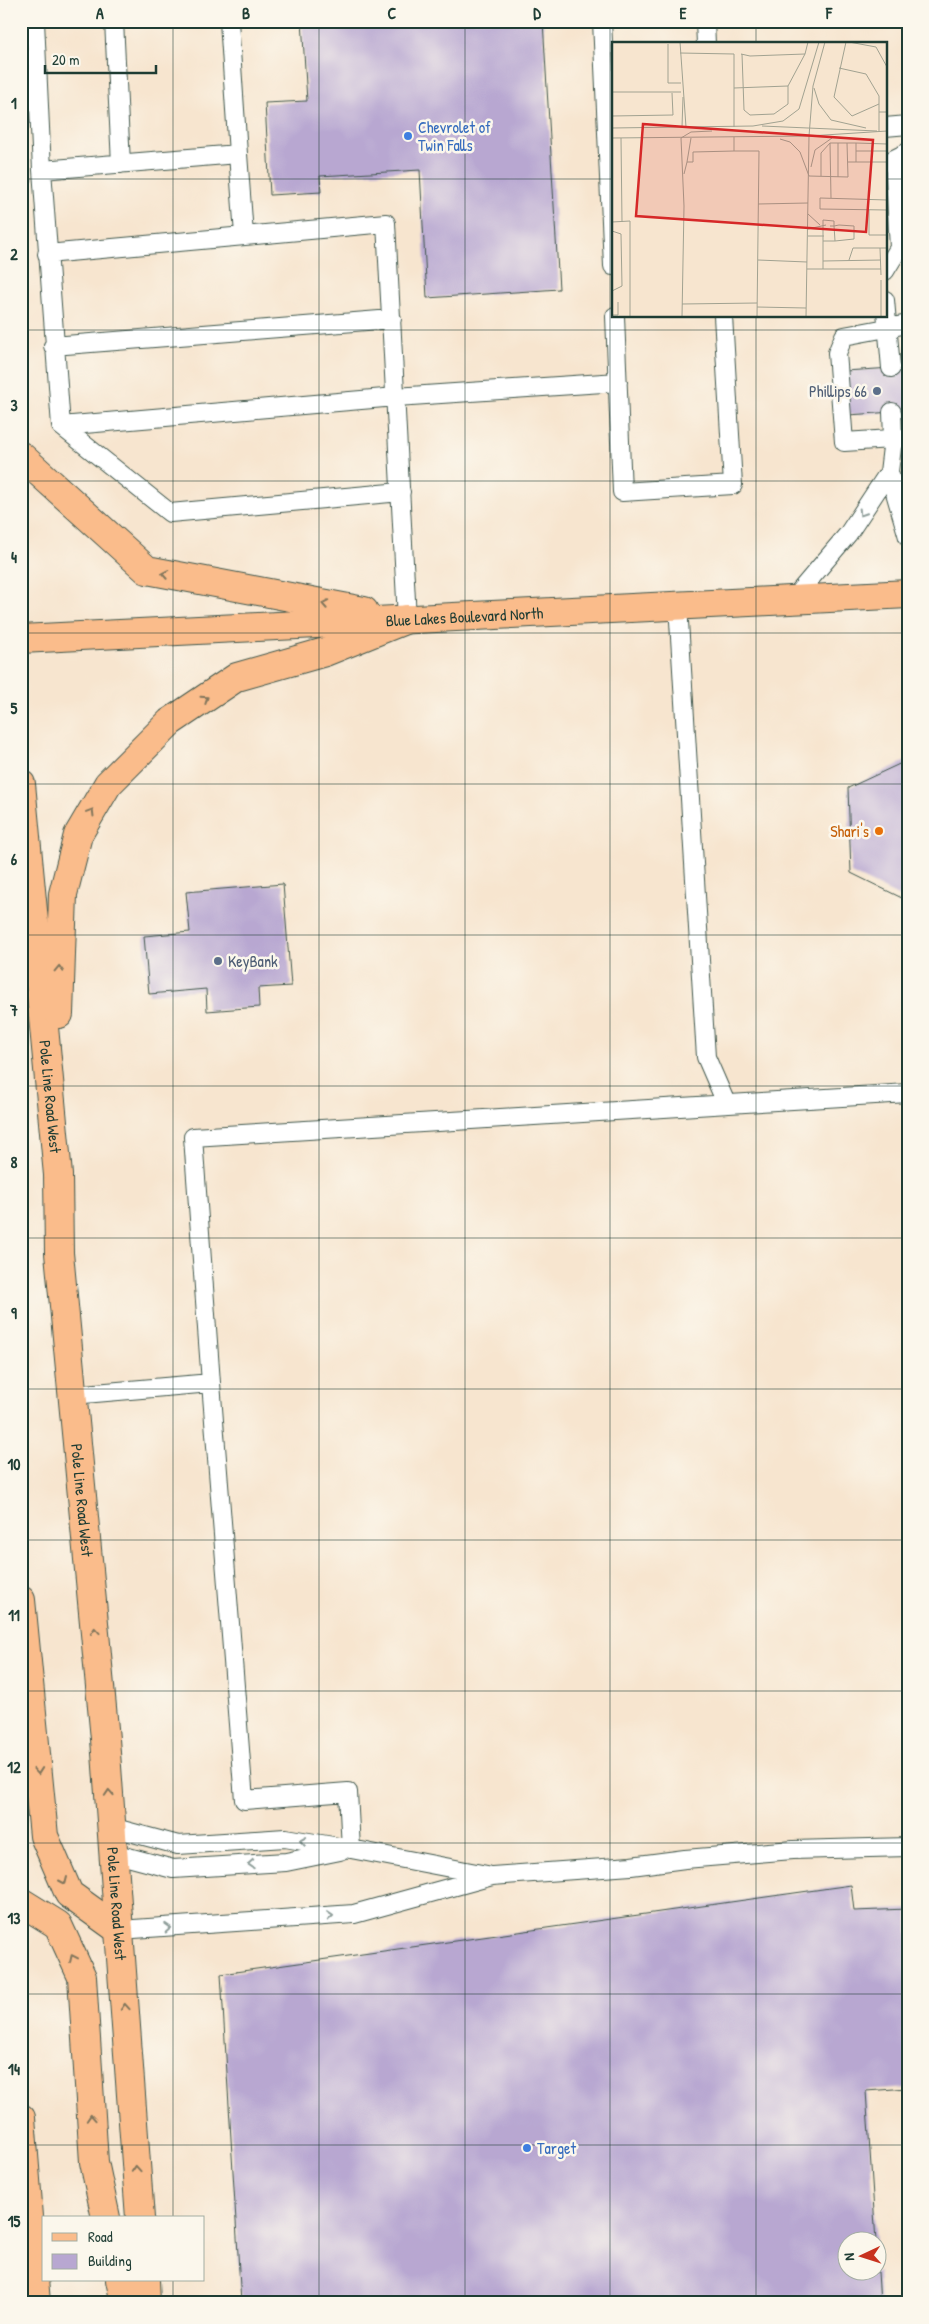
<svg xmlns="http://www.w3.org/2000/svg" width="929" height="2324" font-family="'Patrick Hand',sans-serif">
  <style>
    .building { fill: #b8a7d1 }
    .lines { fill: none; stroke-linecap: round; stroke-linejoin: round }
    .lane-casing { stroke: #3f564b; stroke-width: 20 }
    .primary-casing { stroke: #3f564b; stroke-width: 30 }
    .highway-casing { stroke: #3f564b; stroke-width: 30 }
    .lane { stroke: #fff; stroke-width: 18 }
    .primary { stroke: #fabc8b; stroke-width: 28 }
    .highway { stroke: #fabc8b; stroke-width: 28 }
    .oneway { stroke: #8f9e9a }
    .oneway2 { stroke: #82765b }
    .grid { fill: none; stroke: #1f3d34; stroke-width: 1; stroke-opacity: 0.55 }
    .shop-dot { fill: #3f7fe0; stroke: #fbf7ec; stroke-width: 2 }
    .service-dot { fill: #5c6f8a; stroke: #fbf7ec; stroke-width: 2 }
    .food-dot { fill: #e8710a; stroke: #fbf7ec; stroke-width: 2 }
    .labels { text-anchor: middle; stroke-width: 5; stroke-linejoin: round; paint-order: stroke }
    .shop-label { font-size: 16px; fill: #366cbe; stroke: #fbf7ec; text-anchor: start }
    .service-label { font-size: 16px; fill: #4e5e75; stroke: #fbf7ec; text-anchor: end }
    .street-label { font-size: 16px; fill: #1f3d34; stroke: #fbf7ec }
    .food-label { font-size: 16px; fill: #c56008; stroke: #fbf7ec; text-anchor: end }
    .inset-road { fill: none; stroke: #a1a291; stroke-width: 1 }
    .view { fill: #d62828; fill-opacity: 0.15; stroke: #d62828; stroke-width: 2.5 }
    .inset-edge { fill: none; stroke: #1f3d34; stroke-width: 2.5 }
    .neatline { fill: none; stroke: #1f3d34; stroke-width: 2 }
    .grid-label { font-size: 16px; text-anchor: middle; font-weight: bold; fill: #1f3d34 }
  </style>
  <rect width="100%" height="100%" fill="#fbf7ec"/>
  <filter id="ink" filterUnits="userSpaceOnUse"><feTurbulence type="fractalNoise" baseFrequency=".02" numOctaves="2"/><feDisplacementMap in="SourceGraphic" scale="10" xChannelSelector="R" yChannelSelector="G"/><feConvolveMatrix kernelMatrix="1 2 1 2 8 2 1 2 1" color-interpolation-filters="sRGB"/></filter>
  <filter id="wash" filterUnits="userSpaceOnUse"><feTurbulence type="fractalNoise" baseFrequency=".0096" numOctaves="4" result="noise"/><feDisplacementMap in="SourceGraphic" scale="20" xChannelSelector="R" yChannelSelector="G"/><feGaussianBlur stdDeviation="1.12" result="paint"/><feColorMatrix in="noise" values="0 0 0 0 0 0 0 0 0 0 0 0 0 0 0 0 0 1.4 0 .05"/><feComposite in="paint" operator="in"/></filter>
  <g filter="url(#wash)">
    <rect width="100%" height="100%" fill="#f7e5cf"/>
    <g id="blocks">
      <path class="building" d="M302 21H543L559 289 427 298 420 170 320 176 321 192 270 195 265 103 307 101Z
        M904 182H908V212H906Z
        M908 367V411L848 415 845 371Z
        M908 760V901L851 873 848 788Z
        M283 884 291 986 258 988 259 1007 207 1011 206 989 149 994 144 936 190 932 186 892Z
        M851 1885 854 1911 908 1909V2088L866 2091 876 2242H846V2272H878L880 2303H241L221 1974Z"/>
    </g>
  </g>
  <g filter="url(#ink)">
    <use href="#blocks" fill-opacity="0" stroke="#3f564b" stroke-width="1"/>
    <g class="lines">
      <g class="lane-casing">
        <path id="lane" d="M35 21 42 170 238 154 244 235
          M114 21 121 164
          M229 21 238 154
          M602 21 613 266
          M705 21 706 44
          M885 127 908 125
          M42 170 61 426 170 513 401 492
          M47 254 386 223 407 619
          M885 271 899 248 894 159 908 152
          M885 300 891 368
          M615 316 622 492 733 485 723 316
          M908 324 844 336 837 353 844 442 908 438
          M53 346 392 319
          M892 412 893 439 889 472 908 537
          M61 426 396 397 618 382
          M793 599 848 534 889 472
          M678 605 706 1057 726 1103
          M211 1383 244 1800 348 1792 351 1849 487 1875
          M72 1395 211 1383 193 1137 908 1093
          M111 1827 178 1845 285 1838 351 1849
          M113 1853 173 1869 286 1862 340 1851
          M119 1930 354 1914 492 1876 631 1866 685 1859 793 1850 908 1847"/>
      </g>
      <g class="primary-casing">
        <g id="primary">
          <path d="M21 456 147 570 364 611"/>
          <path id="s1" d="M21 639 908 594"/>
        </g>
      </g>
      <g class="highway-casing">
        <g id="highway">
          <path id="s2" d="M21 784 58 1175 59 1253 105 1739 140 2218"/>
          <path d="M59 1014 63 894 78 835 108 784 170 722 237 677 325 652 407 619"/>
          <path d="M21 1600 44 1836 69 1894 119 1930"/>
          <path d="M21 1902 58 1925 82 1977 94 2162 106 2218"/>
          <path d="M21 2118 36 2303"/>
          <path d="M120 2280 125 2303"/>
          <path d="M145 2280 146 2303"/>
        </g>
      </g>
      <use href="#lane" class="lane"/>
      <use href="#primary" class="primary"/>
      <use href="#highway" class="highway"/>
    </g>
    <defs><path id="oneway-chevron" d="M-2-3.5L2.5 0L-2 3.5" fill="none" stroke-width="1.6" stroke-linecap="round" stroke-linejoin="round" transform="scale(1.25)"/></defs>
    <g class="oneway">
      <use href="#oneway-chevron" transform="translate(862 513) rotate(123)"/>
      <use href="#oneway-chevron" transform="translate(303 1841) rotate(-171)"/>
      <use href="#oneway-chevron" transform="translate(251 1864) rotate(177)"/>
      <use href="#oneway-chevron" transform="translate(330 1916) rotate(-4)"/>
      <use href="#oneway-chevron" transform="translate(168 1928) rotate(-3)"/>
    </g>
    <g class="oneway2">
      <use href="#oneway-chevron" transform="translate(165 574) rotate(-169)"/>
      <use href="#oneway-chevron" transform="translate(325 604) rotate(-169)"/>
      <use href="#oneway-chevron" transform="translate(205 699) rotate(-34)"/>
      <use href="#oneway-chevron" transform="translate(91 812) rotate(-59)"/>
      <use href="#oneway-chevron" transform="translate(59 969) rotate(-88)"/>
      <use href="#oneway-chevron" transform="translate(95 1631) rotate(-95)"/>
      <use href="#oneway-chevron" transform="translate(38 1771) rotate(85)"/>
      <use href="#oneway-chevron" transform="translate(109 1793) rotate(-94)"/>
      <use href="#oneway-chevron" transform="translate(64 1881) rotate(66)"/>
      <use href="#oneway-chevron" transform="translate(73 1958) rotate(-115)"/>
      <use href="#oneway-chevron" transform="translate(125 2007) rotate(-94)"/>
      <use href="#oneway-chevron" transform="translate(91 2118) rotate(-94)"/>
      <use href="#oneway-chevron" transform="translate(136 2169) rotate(-94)"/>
    </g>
  </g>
  <path class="grid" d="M173 21V2218M319 21V2303M465 21V2303M610 21V2303M756 21V44M21 179H613M885 179H908M756 316V2303M21 330H908M21 481H908M21 633H908M21 784H908M21 935H908M21 1086H908M21 1238H908M21 1389H908M21 1540H908M21 1691H908M21 1843H908M21 1994H908M21 2145H908M173 2280V2303"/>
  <g class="shop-dot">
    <circle cx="408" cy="136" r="5"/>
    <circle cx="527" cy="2148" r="5"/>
  </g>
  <g class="service-dot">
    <circle cx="877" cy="391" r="5"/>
    <circle cx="218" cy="961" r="5"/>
  </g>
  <circle class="food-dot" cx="879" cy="831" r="5"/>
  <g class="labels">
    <g class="shop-label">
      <text x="418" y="133">Chevrolet of<tspan x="418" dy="18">Twin Falls</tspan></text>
      <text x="537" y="2154">Target</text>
    </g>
    <g class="service-label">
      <text x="867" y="397">Phillips 66</text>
      <text x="228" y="967" text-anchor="start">KeyBank</text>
    </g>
    <g class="street-label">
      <text dy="6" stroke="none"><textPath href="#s1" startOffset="444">Blue Lakes Boulevard North</textPath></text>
      <text dy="6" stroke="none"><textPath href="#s2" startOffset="314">Pole Line Road West</textPath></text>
      <text dy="6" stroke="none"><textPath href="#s2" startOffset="719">Pole Line Road West</textPath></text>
      <text dy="6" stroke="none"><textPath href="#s2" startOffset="1124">Pole Line Road West</textPath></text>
    </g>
    <g class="food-label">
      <text x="869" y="837">Shari's</text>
    </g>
  </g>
  <g transform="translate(612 42)">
    <rect width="275" height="275" fill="#f7e5cf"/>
    <path class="inset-road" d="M68 0 74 85M234 0 222 55 240 74 267 62M237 0 264 5 275 25M56 2V41H69M68 11 122 12V85M129 12 138 14 193 12 196 0M130 12 132 68 138 73 162 72 176 62V44L193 12M227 26 254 32 267 54V70M122 46 176 44M202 46 207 62 219 78 254 86M0 50H69M0 74 61 73 60 51M150 84 265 89M70 85 71 55M0 86 141 84 171 79 187 67 207 0M267 89V70H275M122 95V109H147L145 275M0 96 197 94 201 44 213 0M9 96 10 180M69 96 72 164 70 275M69 96 79 90 100 89M168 97 178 100 188 110 197 134M218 101 219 156M226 101V135M244 109H275M75 120 79 96M236 120H244V101L275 102M244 120H275M199 125 203 108 220 96M72 132 75 120H81V110L122 109M197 134 236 135 235 101M209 134V111L218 101H244M275 158 208 156V167L275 168M146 162 196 161M257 168V193H275M196 172 208 183M0 180 18 179V275M196 187 214 183M0 189 9 192 10 244 0 249M196 194H212M211 199V178L222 179V184L223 199 242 197V184L227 183 222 184H218M146 218 195 220M237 218 241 206H268M211 219 269 218M195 227H269M211 227V199H223M269 233 268 206H275M269 238V275M70 262 145 261M145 265 194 266M0 273H6V260M194 275 197 94 275 89"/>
    <path class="view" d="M31 82 261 98 254 190 24 174Z"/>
    <rect width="275" height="275" class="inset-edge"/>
  </g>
  <rect width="929" height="2324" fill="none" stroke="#fbf7ec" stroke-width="55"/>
  <rect x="42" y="2216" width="162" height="65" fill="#fbf7ec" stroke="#a3ada2"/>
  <rect x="52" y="2233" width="25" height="8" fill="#fabc8b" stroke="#a3ada2"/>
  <text x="88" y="2242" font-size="15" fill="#1f3d34">Road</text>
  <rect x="52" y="2254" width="25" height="15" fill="#b8a7d1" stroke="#a3ada2"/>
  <text x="88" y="2266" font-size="15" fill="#1f3d34">Building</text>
  <g transform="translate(862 2256) rotate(266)"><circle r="24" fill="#fbf7ec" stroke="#a3ada2"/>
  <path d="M0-4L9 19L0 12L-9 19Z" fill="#c8321e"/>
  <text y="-8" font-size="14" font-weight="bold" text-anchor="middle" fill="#1f3d34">N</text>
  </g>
  <path d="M45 65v8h111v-8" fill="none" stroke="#1f3d34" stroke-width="2.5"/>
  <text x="52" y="65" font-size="15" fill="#1f3d34" stroke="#fbf7ec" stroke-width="4" paint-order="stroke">20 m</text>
  <rect x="28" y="28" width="874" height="2268" class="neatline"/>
  <g class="grid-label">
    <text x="100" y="19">A</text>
    <text x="246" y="19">B</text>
    <text x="392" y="19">C</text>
    <text x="537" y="19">D</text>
    <text x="683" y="19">E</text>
    <text x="829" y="19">F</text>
    <text x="14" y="109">1</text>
    <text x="14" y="260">2</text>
    <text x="14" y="411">3</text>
    <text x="14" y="563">4</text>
    <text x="14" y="714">5</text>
    <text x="14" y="865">6</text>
    <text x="14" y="1016">7</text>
    <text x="14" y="1168">8</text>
    <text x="14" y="1319">9</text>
    <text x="14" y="1470">10</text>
    <text x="14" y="1621">11</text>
    <text x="14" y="1773">12</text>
    <text x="14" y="1924">13</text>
    <text x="14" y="2075">14</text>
    <text x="14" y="2227">15</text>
  </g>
</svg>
